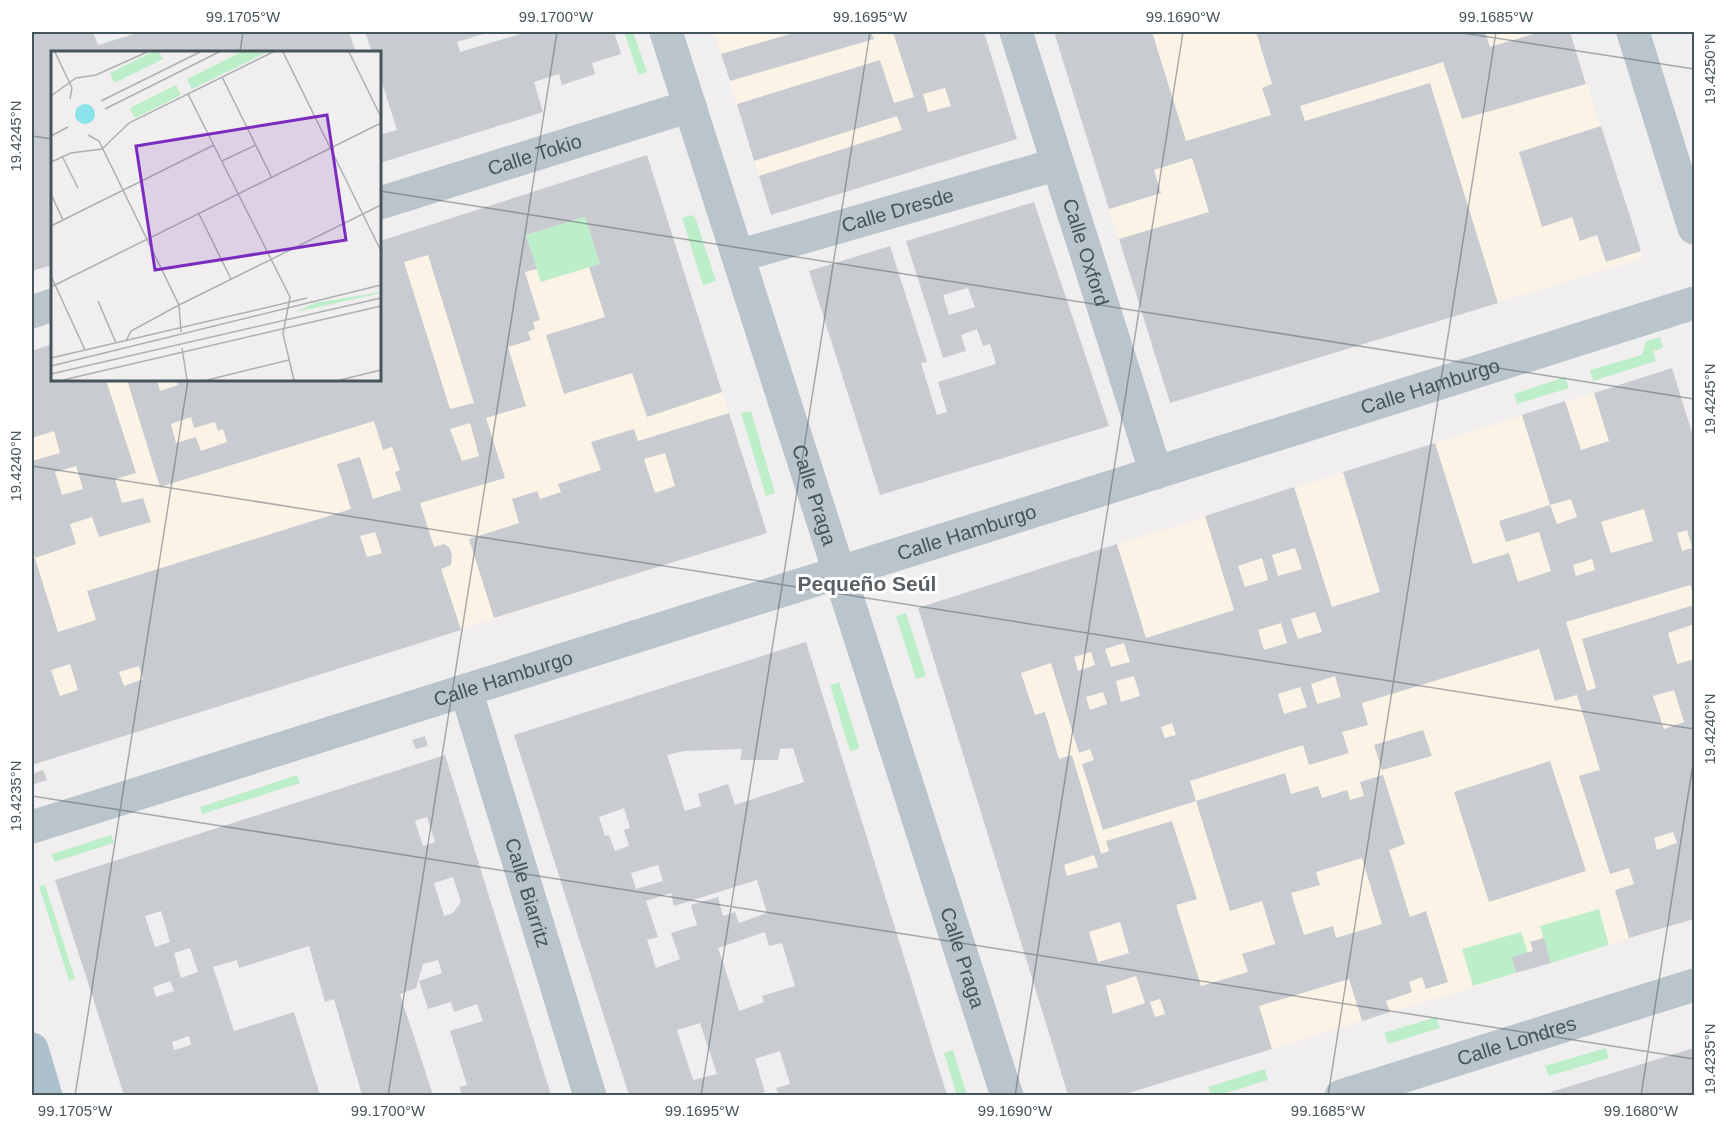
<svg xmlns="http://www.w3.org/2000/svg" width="1726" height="1127" font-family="Arial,sans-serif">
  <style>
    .commercial { fill: #fcf3e7 }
    .green { fill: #bceec9 }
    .building { fill: #c8ccd1; fill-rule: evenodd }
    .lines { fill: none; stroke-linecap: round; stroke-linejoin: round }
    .minor { stroke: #b9c4cb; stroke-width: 33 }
    .primary { stroke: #adc1cd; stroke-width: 33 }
    .ticks { fill: none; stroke: #46545b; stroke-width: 1.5; stroke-opacity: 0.45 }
    .labels { text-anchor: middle; stroke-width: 6; stroke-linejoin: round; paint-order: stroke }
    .street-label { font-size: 20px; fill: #46545b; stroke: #fff }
    .neighbourhood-label { font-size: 21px; font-weight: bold; fill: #5a5f63; stroke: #fff }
    .inset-road { fill: none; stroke: #acb0b3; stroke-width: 1.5 }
    .view { fill: #7b2cbf; fill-opacity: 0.15; stroke: #7b2cbf; stroke-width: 3 }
    .inset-edge { fill: none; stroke: #46545b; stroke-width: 3 }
    .neatline { fill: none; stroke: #46545b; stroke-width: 2 }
    .ticks-label { font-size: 15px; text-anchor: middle; fill: #46545b }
  </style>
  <rect width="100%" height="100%" fill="#f0eeee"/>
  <path class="commercial" d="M714 32H984L1017 139 771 215Z
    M1054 32H1570L1643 258 1170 403Z
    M647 155 767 533 32 765V351L52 344V380H380V241Z
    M1672 368 1694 439V919L1122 1095H1068L918 608Z"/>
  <path class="green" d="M624 32H633L647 72 639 75Z
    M691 215 695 217 716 281 703 285 682 218Z
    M585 217 600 264 541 282 526 235Z
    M1660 337 1663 348 1653 351 1656 361 1593 381 1590 370 1642 355 1646 341Z
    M1565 377 1569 388 1517 404 1514 394Z
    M751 411 775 493 766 496 741 413Z
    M906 613 926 676 916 679 896 616Z
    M839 682 859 746 858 749 850 751 830 685Z
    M297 775 300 783 202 814 200 807Z
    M111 835 114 843 54 862 52 854Z
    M45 885 75 979 69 980 39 886Z
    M1599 909 1609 945 1551 963 1540 926Z
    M1521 932 1528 953 1512 957 1516 973 1473 986 1462 949Z
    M1436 1017 1440 1028 1388 1044 1384 1033Z
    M1606 1048 1609 1058 1549 1076 1545 1066Z
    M953 1050 967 1095H957L944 1053Z
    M1265 1069 1268 1080 1219 1095H1211L1208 1087Z"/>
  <path class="building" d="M32 32H93L98 45 141 32H349L356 52H52V265L32 271Z
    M365 32H490L457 42 460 52 527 32H614L621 54 592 63 595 74 562 85 559 74 534 82 543 112 380 163V126L383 134 397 130 380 76V52H372Z
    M797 32H871L874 39 730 81 721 54Z
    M893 32H984L1017 139 771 215 759 176 902 130 897 116 754 161 737 104 880 60 894 103 914 97ZM945 88 951 106 928 112 923 94Z
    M1054 32H1152L1186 141 1271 115 1262 88 1272 84 1256 32H1485L1490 47 1540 32H1570L1586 84 1462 119 1443 62 1300 106 1305 121 1430 83 1498 303 1170 403 1119 239 1209 212 1192 158 1154 170 1161 193 1109 209Z
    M1601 126 1641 251 1606 262 1597 235 1580 241 1572 217 1542 227 1519 152Z
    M647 155 722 392 647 417 632 373 564 394 546 335 605 317 589 267 600 264 585 217 526 235 537 269 525 272 540 320 533 322 535 329 528 332 531 340 508 347 526 406 486 418 505 478 420 503 434 547 444 544 450 548 452 556 451 565 441 569 461 630 32 765V559L35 558 58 632 96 620 87 591 351 509 337 464 360 457 373 499 401 490 395 472 400 470 392 447 383 450 374 421 160 487 127 380H157L160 391 178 385 176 380H380V241ZM428 255 474 403 450 409 404 262ZM191 417 194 428 215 422 218 431 223 429 227 442 201 451 196 437 176 443 171 424ZM470 423 479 456 462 461 450 429ZM375 532 382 553 367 557 360 536ZM70 664 78 690 60 696 51 670ZM139 666 143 679 124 686 119 672Z
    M1034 202 1109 426 880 495 809 271 890 246 927 362 921 363 937 415 947 412 938 382 996 364 990 344 983 346 977 329 961 335 966 351 943 358 906 241ZM968 288 975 307 949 315 943 295Z
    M52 344V380H106L136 473 115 479 122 503 143 498 151 522 99 537 92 517 70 524 76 544 35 558 32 547V461L60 453 54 431 32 438V351ZM76 466 83 489 62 495 55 472Z
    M1672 368 1694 439V596L1690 585 1566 622 1587 691 1596 688 1582 639 1694 605V624L1668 633 1677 664 1694 659V919L1629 938 1615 890 1634 884 1629 868 1610 874 1579 776 1600 770 1577 695 1555 701 1539 649 1362 703 1368 725 1342 732 1349 753 1309 765 1303 745 1190 781 1196 801 1103 830 1082 764 1094 760 1090 749 1079 753 1051 663 1021 673 1035 715 1045 712 1059 759 1072 755 1101 854 1109 851 1106 841 1172 821 1197 899 1176 905 1201 986 1248 972 1242 954 1275 944 1262 901 1230 911 1196 801 1285 773 1291 794 1318 786 1322 798 1347 790 1350 800 1364 796 1360 782 1383 775 1405 844 1389 850 1410 917 1426 911 1448 982 1426 989 1422 977 1409 982 1412 992 1386 1001 1390 1012 1362 1021 1349 979 1259 1006 1272 1049 1122 1095H1068L918 608 1117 544 1146 638 1234 610 1205 516 1294 487 1332 607 1380 592 1343 472 1435 443 1473 564 1509 553 1518 582 1551 571 1539 532 1506 542 1499 521 1550 505 1557 524 1577 517 1571 499 1550 505 1522 415 1565 401 1581 450 1609 441 1594 393ZM1644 509 1653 541 1611 553 1601 522ZM1687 530 1692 548 1682 551 1677 533ZM1295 548 1302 569 1278 576 1272 555ZM1262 558 1268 580 1245 587 1238 566ZM1592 559 1595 570 1576 576 1573 565ZM1315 612 1322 632 1298 639 1291 619ZM1281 623 1287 643 1264 650 1258 630ZM1124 643 1130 662 1111 667 1105 649ZM1091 652 1095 665 1078 671 1074 657ZM1134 676 1140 696 1121 702 1116 681ZM1335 676 1341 697 1317 704 1311 684ZM1300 687 1307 707 1284 714 1278 694ZM1674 690 1684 722 1664 729 1653 696ZM1103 692 1107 704 1090 710 1086 697ZM1172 723 1176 735 1165 738 1161 727ZM1673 832 1677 843 1657 850 1654 838ZM1094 855 1098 867 1067 876 1064 865ZM1362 858 1382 924 1336 938 1333 926 1304 935 1291 893 1320 885 1316 872ZM1120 922 1129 953 1098 962 1089 932ZM1136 976 1145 1003 1113 1014 1106 986ZM1160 999 1165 1014 1155 1017 1150 1002Z
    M729 413 767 533 494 618 469 539 519 523 512 499 537 491 540 499 561 492 558 484 601 470 591 442 634 429 638 441ZM665 453 675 486 655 493 644 459Z
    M806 642 947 1095H779L776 1088 790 1084 780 1051 755 1059 765 1092 753 1095H629L514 735ZM793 748 804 782 735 805 728 784 698 794 701 806 685 811 667 755 684 751 742 749 740 760H778L780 749ZM624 808 630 828 624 830 629 846 615 851 609 835 605 836 599 817ZM658 865 663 881 636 889 631 873ZM757 880 767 913 739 923 735 912 723 916 718 897 691 905 697 925 671 933 680 959 656 968 647 940 658 937 646 901 671 893 674 906ZM765 932 769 946 782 943 795 986 762 996 764 1002 739 1011 718 948ZM700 1023 717 1074 693 1080 677 1030Z
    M1423 730 1432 756 1382 770 1374 745Z
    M425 736 428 746 416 749 412 740Z
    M445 755 551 1095H462L459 1087 467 1085 450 1031 483 1021 477 1004 454 1012 451 1002 428 1009 419 981 442 973 438 960 423 964 416 988 400 994 433 1095H362L334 999 325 1002 309 946 239 968 237 960 213 967 234 1031 294 1012 320 1095H124L55 880ZM427 817 435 842 423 846 415 821ZM453 877 461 902 453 913 444 916 434 883ZM161 911 170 942 155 947 145 916ZM190 948 198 972 181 978 174 953ZM170 981 174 991 156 997 153 987ZM189 1036 191 1045 174 1050 172 1042Z
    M1550 761 1586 871 1489 902 1454 792Z
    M43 770 47 780 32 785V774Z
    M1544 938 1551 963 1516 973 1512 957 1533 951 1530 942Z
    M1694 1048V1095H1552L1551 1092Z"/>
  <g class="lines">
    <g class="minor">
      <path id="s1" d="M666 32 1007 1096"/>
      <path id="s2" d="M1016 32 1156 473"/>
      <path d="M1633 32 1694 228"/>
      <path id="s3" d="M380 203 690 106"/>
      <path id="s4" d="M738 256 1058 164"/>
      <path d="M32 312 52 305"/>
      <path id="s5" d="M466 690 590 1096"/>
      <path id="s6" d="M32 827 1694 303"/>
      <path id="s7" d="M1341 1096 1694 985"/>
    </g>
    <path class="primary" d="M32 1049 46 1096"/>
  </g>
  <path class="ticks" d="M1457 32 1694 69M240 52 243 32M32 136 52 139M380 191 1694 399M32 466 1694 729M32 796 1694 1059M75 1096 188 380M388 1096 557 32M701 1096 870 32M1015 1096 1183 32M1328 1096 1496 32M1641 1096 1694 757"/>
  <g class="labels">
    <g class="street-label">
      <text dy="7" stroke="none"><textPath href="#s3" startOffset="162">Calle Tokio</textPath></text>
      <text dy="7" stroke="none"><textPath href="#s4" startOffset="166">Calle Dresde</textPath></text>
      <text dy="7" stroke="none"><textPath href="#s2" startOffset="231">Calle Oxford</textPath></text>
      <text dy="7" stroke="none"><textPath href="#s6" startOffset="1466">Calle Hamburgo</textPath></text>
      <text dy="7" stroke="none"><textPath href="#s1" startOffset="486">Calle Praga</textPath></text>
      <text dy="7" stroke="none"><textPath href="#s6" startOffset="980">Calle Hamburgo</textPath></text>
      <text dy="7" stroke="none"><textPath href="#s6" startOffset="494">Calle Hamburgo</textPath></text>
      <text dy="7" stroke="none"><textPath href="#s5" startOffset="212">Calle Biarritz</textPath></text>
      <text dy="7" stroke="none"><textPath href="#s1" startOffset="972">Calle Praga</textPath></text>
      <text dy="7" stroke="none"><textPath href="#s7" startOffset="184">Calle Londres</textPath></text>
    </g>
    <g class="neighbourhood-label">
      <text x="867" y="591">Pequeño Seúl</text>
    </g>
  </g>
  <g transform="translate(51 51)">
    <rect width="330" height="330" fill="#f0eeee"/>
    <path d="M101 1H108L112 8 63 32 59 22ZM190 1H216L141 38 136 28ZM125 34 130 44 84 67 79 57ZM330 241V242L245 261 264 252Z" fill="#bceec9"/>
    <path d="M24 63a10 10 0 1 1 20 0a10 10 0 1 1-20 0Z" fill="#89e3eb"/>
    <path class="inset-road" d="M4 1 21 37 19 48M232 1 330 200M298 1 330 66M171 26 221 127M137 43 239 246 232 283 243 329M0 45 25 27 45 24 96 1M50 50 149 1M54 58 168 1M37 84 48 90 128 254 130 281M0 85 17 76M11 105 27 137M171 110 205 94M0 111 20 102 51 98 78 72 222 1M0 143 12 169M148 163 180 228M0 175 163 94M0 225 34 299M0 236 330 72M47 250 65 292M75 290 80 280 128 254 330 154M131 297 136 329M0 307 256 247M0 315 330 234M0 323 330 247M12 329 330 255M156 329 238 309M289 329 330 319"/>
    <path class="view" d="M276 64 295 189 104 219 85 95Z"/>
    <rect width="330" height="330" class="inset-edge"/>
  </g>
  <rect width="1726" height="1127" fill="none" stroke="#ffffff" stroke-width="66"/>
  <rect x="33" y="33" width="1660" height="1061" class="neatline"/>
  <g class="ticks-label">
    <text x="243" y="22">99.1705°W</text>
    <text x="556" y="22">99.1700°W</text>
    <text x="870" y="22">99.1695°W</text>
    <text x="1183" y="22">99.1690°W</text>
    <text x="1496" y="22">99.1685°W</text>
    <text transform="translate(1710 69) rotate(-90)" y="5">19.4250°N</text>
    <text transform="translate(16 136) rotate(-90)" y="5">19.4245°N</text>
    <text transform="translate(1710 399) rotate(-90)" y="5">19.4245°N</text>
    <text transform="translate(16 466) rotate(-90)" y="5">19.4240°N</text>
    <text transform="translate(1710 729) rotate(-90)" y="5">19.4240°N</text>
    <text transform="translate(16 796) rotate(-90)" y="5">19.4235°N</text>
    <text transform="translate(1710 1059) rotate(-90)" y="5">19.4235°N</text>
    <text x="75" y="1116">99.1705°W</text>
    <text x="388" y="1116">99.1700°W</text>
    <text x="702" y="1116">99.1695°W</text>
    <text x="1015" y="1116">99.1690°W</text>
    <text x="1328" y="1116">99.1685°W</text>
    <text x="1641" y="1116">99.1680°W</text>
  </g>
</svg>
